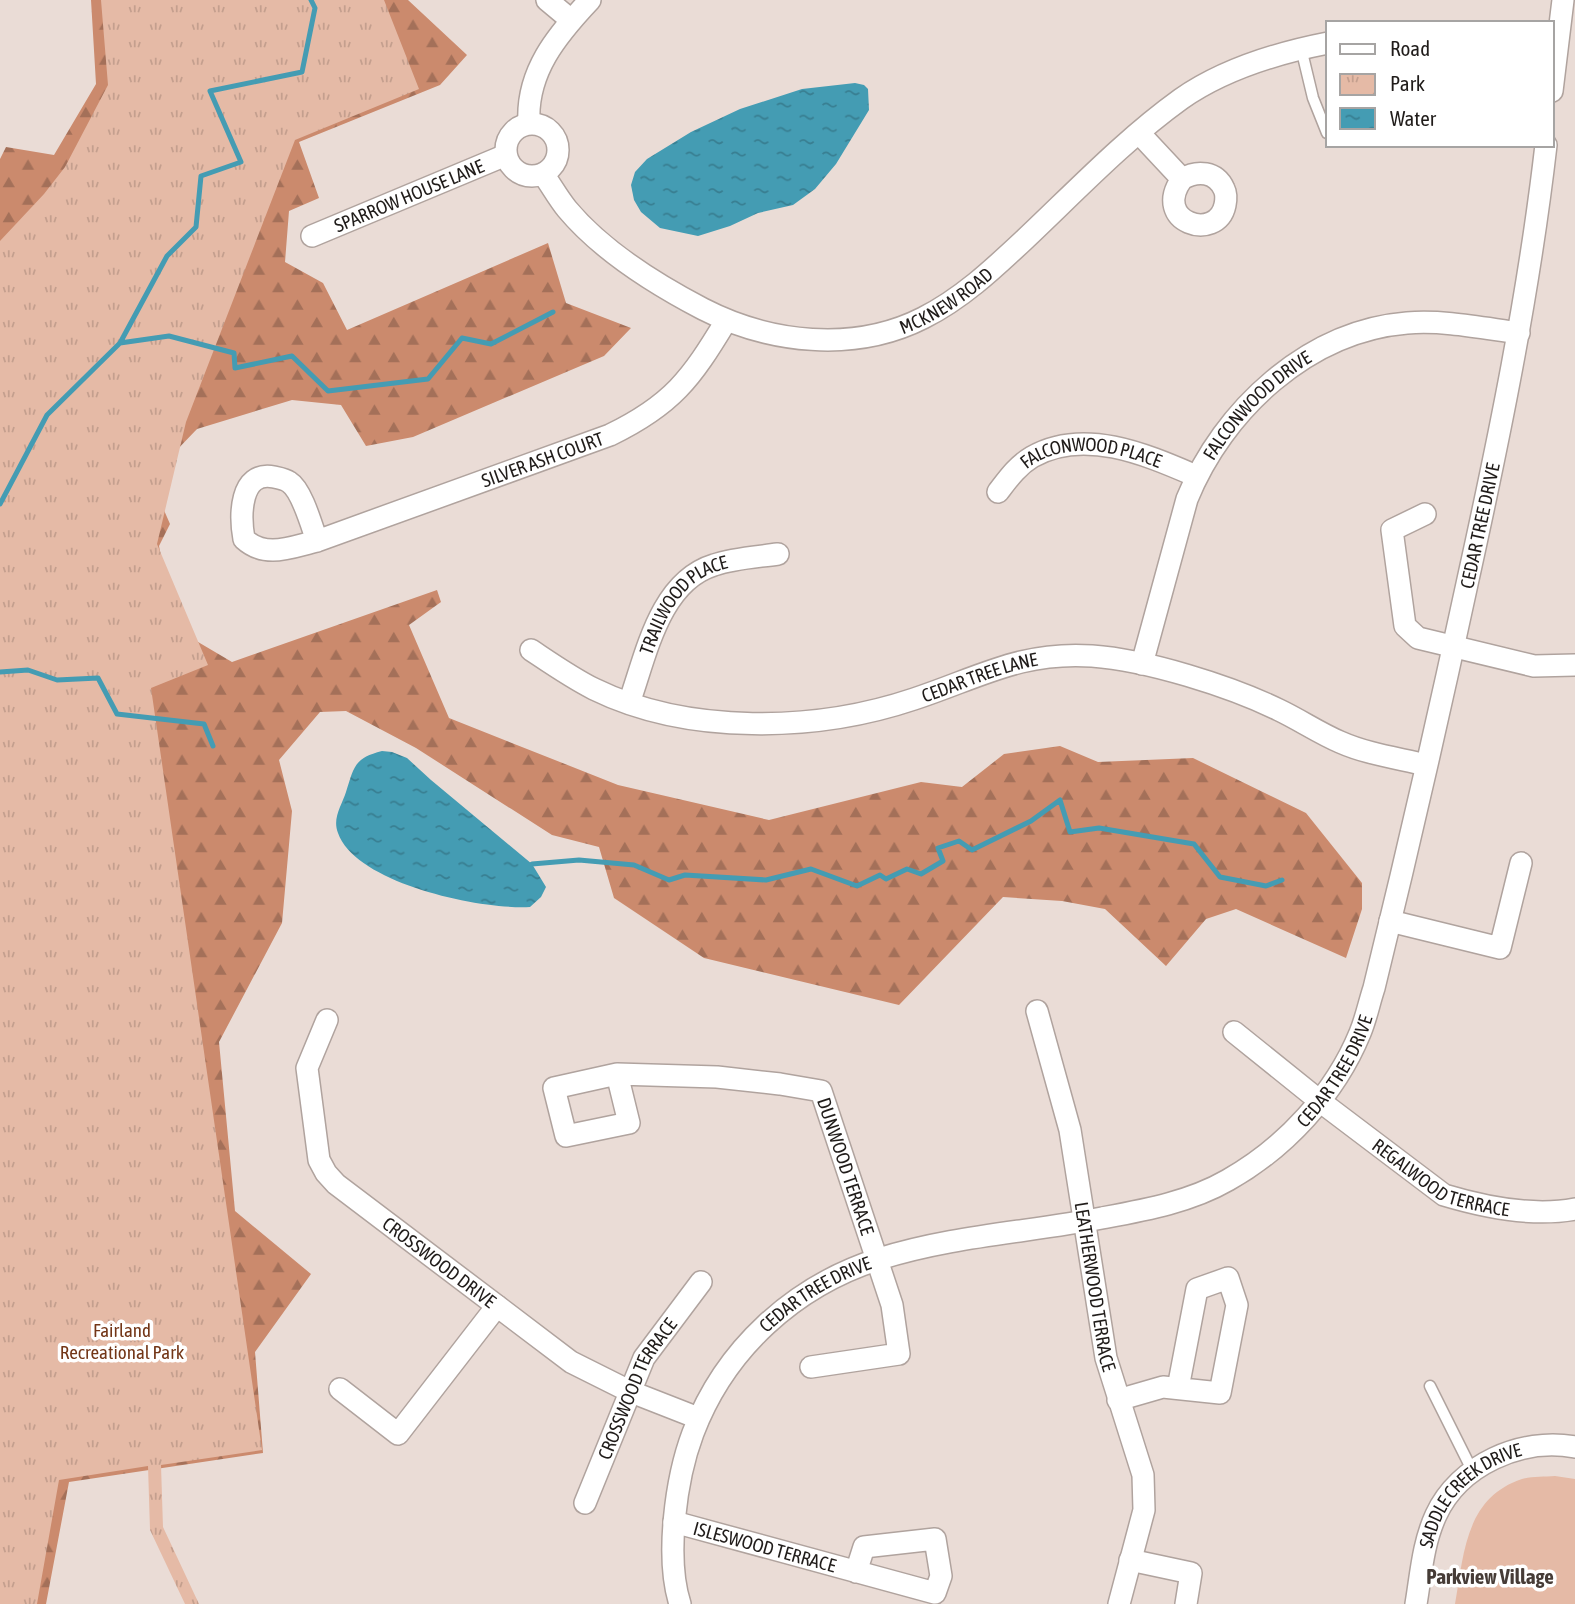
<svg xmlns="http://www.w3.org/2000/svg" width="1575" height="1604" font-family="'Asap Condensed',sans-serif">
  <style>
    .grass { fill: #e5baa6 }
    .forest { fill: url(#forest-firs) }
    .park { fill: url(#park-tufts) }
    .water { fill: url(#water-ripples) }
    .lines { fill: none; stroke-linecap: round; stroke-linejoin: round }
    .stream { stroke: #449cb3; stroke-width: 5 }
    .lane-casing { stroke: #b0a39e; stroke-width: 13 }
    .street-casing { stroke: #b0a39e; stroke-width: 24 }
    .lane { stroke: #fff; stroke-width: 10 }
    .street { stroke: #fff; stroke-width: 21 }
    .labels { text-anchor: middle; stroke-width: 7; stroke-linejoin: round; paint-order: stroke }
    .street-label { font-size: 19px; fill: #201c1a; stroke: #fff }
    .park-label { font-size: 19px; fill: #733617; stroke: #fff }
    .neighbourhood-label { font-size: 21px; font-weight: bold; fill: #463c37; stroke: #fff }
  </style>
  <defs>
    <pattern id="forest-firs" width="22" height="20" patternUnits="userSpaceOnUse" patternTransform="scale(1.75)"><rect width="22" height="20" fill="#cb8a6d"/><path d="M5 1l3.5 6h-7zM16 11l3.5 6h-7z" fill="#a47059"/></pattern>
    <pattern id="park-tufts" width="24" height="20" patternUnits="userSpaceOnUse" patternTransform="scale(1.75)"><rect width="24" height="20" fill="#e5baa6"/><path d="M3 7l-1-3M5 7V3M7 7l1-3M15 17l-1-3M17 17v-4M19 17l1-3" fill="none" stroke="#c49f8e"/></pattern>
    <pattern id="water-ripples" width="26" height="14" patternUnits="userSpaceOnUse" patternTransform="scale(1.75)"><rect width="26" height="14" fill="#449cb3"/><path d="M2 4q2-2 4 0t4 0M15 11q2-2 4 0t4 0" fill="none" stroke="#387e91"/></pattern>
  </defs>
  <rect width="100%" height="100%" fill="#eadcd6"/>
  <path class="grass" d="M1555 1476 1575 1479V1604H1455C1464 1554 1465 1498 1522 1479 1532 1476 1544 1477 1555 1476Z"/>
  <path class="forest" d="M91 0H408L467 55 440 85 299 142 319 198 289 211 285 262 323 283 347 330 548 243 566 303 631 328 604 356 413 437 366 446 341 405 292 400 197 429 150 478 170 524 159 546 176 629 232 662 437 590 441 602 409 625 449 718 618 785 769 820 921 782 962 787 1004 754 1060 746 1098 762 1193 758 1306 813 1362 883V909L1346 958 1236 909 1206 919 1166 966 1105 909 1062 901 1003 897 899 1005 704 958 614 898 599 847 552 835 416 748 346 711 320 712 279 760 292 811 282 923 219 1042 235 1211 311 1274 255 1352 263 1453 69 1482 46 1604H0V159L6 147 54 155 96 84Z"/>
  <path class="park" d="M101 0H384L419 89 295 140 186 422 157 544 208 665 151 688 262 1450 161 1465 163 1527 199 1604H185L150 1530 148 1466 59 1480 37 1604H0V241L44 194 65 167 108 85Z"/>
  <path class="water" d="M855 83 864 85 868 89 869 110 836 164 815 189 793 205 758 213 730 226 698 236 660 228 641 212 634 200 631 185 635 172 647 159 691 132 740 109 802 89Z
    M382 751 392 752 407 758 431 780 532 864 546 887 541 897 530 907C482 910 356 884 338 833 332 818 342 805 346 792 354 767 354 758 382 751Z"/>
  <g class="lines">
    <path class="stream" d="M120 343 169 336 234 353 235 368 292 356 328 391 428 379 462 338 491 344 553 312
      M0 504 47 415 120 343 167 256 196 227 201 176 241 162 210 91 302 72 315 8 311 0
      M0 672 28 670 57 680 98 678 117 714 204 724 213 746
      M532 864 579 860 634 865 669 880 685 875 766 880 811 869 857 886 880 875 886 879 907 869 921 874 943 861 938 848 959 841 972 850 1031 821 1060 800 1070 832 1099 828 1194 844 1220 877 1266 886 1282 880"/>
    <g class="lane-casing">
      <path id="lane" d="M1301 48 1313 98 1327 133
        M1430 1386 1472 1470"/>
    </g>
    <g class="street-casing">
      <g id="street">
        <path d="M547 0 571 20"/>
        <path d="M1552 91 1563 0"/>
        <path d="M529 123C526 72 557 35 590 0"/>
        <circle cx="532" cy="150" r="26"/>
        <path d="M1139 133 1182 179C1151 222 1217 243 1225 205 1226 200 1226 193 1224 189 1216 171 1197 170 1182 179"/>
        <path id="s1" d="M543 174C551 185 558 198 567 209 602 251 655 284 703 309 769 343 854 353 923 318 961 299 992 270 1023 241 1074 193 1124 140 1181 99 1224 69 1277 53 1328 43"/>
        <path id="s2" d="M312 236 506 155"/>
        <path id="s3" d="M998 492C1008 479 1017 466 1032 457 1084 427 1147 455 1196 476"/>
        <path d="M1425 514 1392 530 1405 626 1418 638 1534 666 1575 665"/>
        <path id="s4" d="M317 541C312 527 302 490 289 482 285 479 279 478 274 477 239 470 240 517 244 539 266 559 291 547 317 541L610 435C672 405 691 379 726 321"/>
        <path id="s5" d="M531 650C552 664 572 678 594 689 688 735 816 732 914 699 978 678 1021 651 1092 656 1147 660 1230 686 1279 710 1300 720 1319 733 1340 742 1367 754 1397 758 1426 765"/>
        <path id="s6" d="M1142 664 1187 499C1223 410 1308 331 1407 323 1444 320 1482 328 1519 333"/>
        <path id="s7" d="M629 703C646 656 659 582 714 565 734 558 757 557 778 554"/>
        <path d="M1390 921 1500 948 1521 863"/>
        <path id="s8" d="M1037 1011 1070 1130 1106 1358 1143 1475 1144 1510 1119 1604"/>
        <path id="s9" d="M327 1020 307 1068 319 1160 326 1173 336 1184 571 1362 629 1391 698 1418"/>
        <path id="s10" d="M1234 1032 1321 1102 1444 1195C1484 1207 1533 1217 1575 1209"/>
        <path id="s11" d="M617 1074 629 1123 566 1136 554 1088 617 1074 717 1077 780 1084 821 1091 892 1305 899 1354 811 1367"/>
        <path d="M340 1389 398 1434 497 1306"/>
        <path d="M1118 1400 1163 1387 1220 1393 1237 1305 1228 1278 1197 1289 1178 1388"/>
        <path id="s12" d="M585 1503 644 1358 701 1282"/>
        <path id="s13" d="M674 1522 935 1593 941 1576 935 1539 864 1547 856 1572"/>
        <path d="M1130 1560 1191 1573 1186 1604"/>
        <path id="s14" d="M680 1604C665 1557 676 1478 693 1433 725 1349 794 1286 879 1259 951 1236 1029 1232 1102 1218 1145 1210 1190 1202 1228 1180 1285 1148 1335 1094 1360 1033 1366 1019 1369 1003 1374 988 1407 854 1438 719 1467 584 1499 439 1529 293 1546 145"/>
        <path id="s15" d="M1416 1604C1421 1574 1423 1543 1436 1515 1459 1465 1521 1437 1575 1447"/>
      </g>
    </g>
    <use href="#lane" class="lane"/>
    <use href="#street" class="street"/>
  </g>
  <g class="labels">
    <g class="street-label">
      <text dy="7" stroke="none"><textPath href="#s2" startOffset="105">SPARROW HOUSE LANE</textPath></text>
      <text dy="7" stroke="none"><textPath href="#s1" startOffset="469">MCKNEW ROAD</textPath></text>
      <text dy="7" stroke="none"><textPath href="#s6" startOffset="290">FALCONWOOD DRIVE</textPath></text>
      <text dy="7" stroke="none"><textPath href="#s4" startOffset="481">SILVER ASH COURT</textPath></text>
      <text dy="7" stroke="none"><textPath href="#s3" startOffset="110">FALCONWOOD PLACE</textPath></text>
      <text dy="7" stroke="none"><textPath href="#s14" startOffset="1519">CEDAR TREE DRIVE</textPath></text>
      <text dy="7" stroke="none"><textPath href="#s7" startOffset="117">TRAILWOOD PLACE</textPath></text>
      <text dy="7" stroke="none"><textPath href="#s5" startOffset="471">CEDAR TREE LANE</textPath></text>
      <text dy="7" stroke="none"><textPath href="#s14" startOffset="952">CEDAR TREE DRIVE</textPath></text>
      <text dy="7" stroke="none"><textPath href="#s11" startOffset="513">DUNWOOD TERRACE</textPath></text>
      <text dy="7" stroke="none"><textPath href="#s10" startOffset="256">REGALWOOD TERRACE</textPath></text>
      <text dy="7" stroke="none"><textPath href="#s9" startOffset="304">CROSSWOOD DRIVE</textPath></text>
      <text dy="7" stroke="none"><textPath href="#s8" startOffset="282">LEATHERWOOD TERRACE</textPath></text>
      <text dy="7" stroke="none"><textPath href="#s14" startOffset="364">CEDAR TREE DRIVE</textPath></text>
      <text dy="7" stroke="none"><textPath href="#s12" startOffset="126">CROSSWOOD TERRACE</textPath></text>
      <text dy="7" stroke="none"><textPath href="#s15" startOffset="130">SADDLE CREEK DRIVE</textPath></text>
      <text dy="7" stroke="none"><textPath href="#s13" startOffset="94">ISLESWOOD TERRACE</textPath></text>
    </g>
    <g class="park-label">
      <text x="122" y="1337">Fairland<tspan x="122" dy="22">Recreational Park</tspan></text>
    </g>
    <g class="neighbourhood-label">
      <text x="1490" y="1584">Parkview Village</text>
    </g>
  </g>
  <rect x="1326" y="21" width="228" height="126" fill="#ffffff" stroke="#a6a4a3" stroke-width="2"/>
  <rect x="1340" y="44" width="35" height="10" fill="#ffffff" stroke="#a6a4a3" stroke-width="2"/>
  <text x="1390" y="56" font-size="21" fill="#201c1a">Road</text>
  <rect x="1340" y="74" width="35" height="21" fill="url(#park-tufts)" stroke="#a6a4a3" stroke-width="2"/>
  <text x="1390" y="91" font-size="21" fill="#201c1a">Park</text>
  <rect x="1340" y="108" width="35" height="21" fill="url(#water-ripples)" stroke="#a6a4a3" stroke-width="2"/>
  <text x="1390" y="126" font-size="21" fill="#201c1a">Water</text>
</svg>
